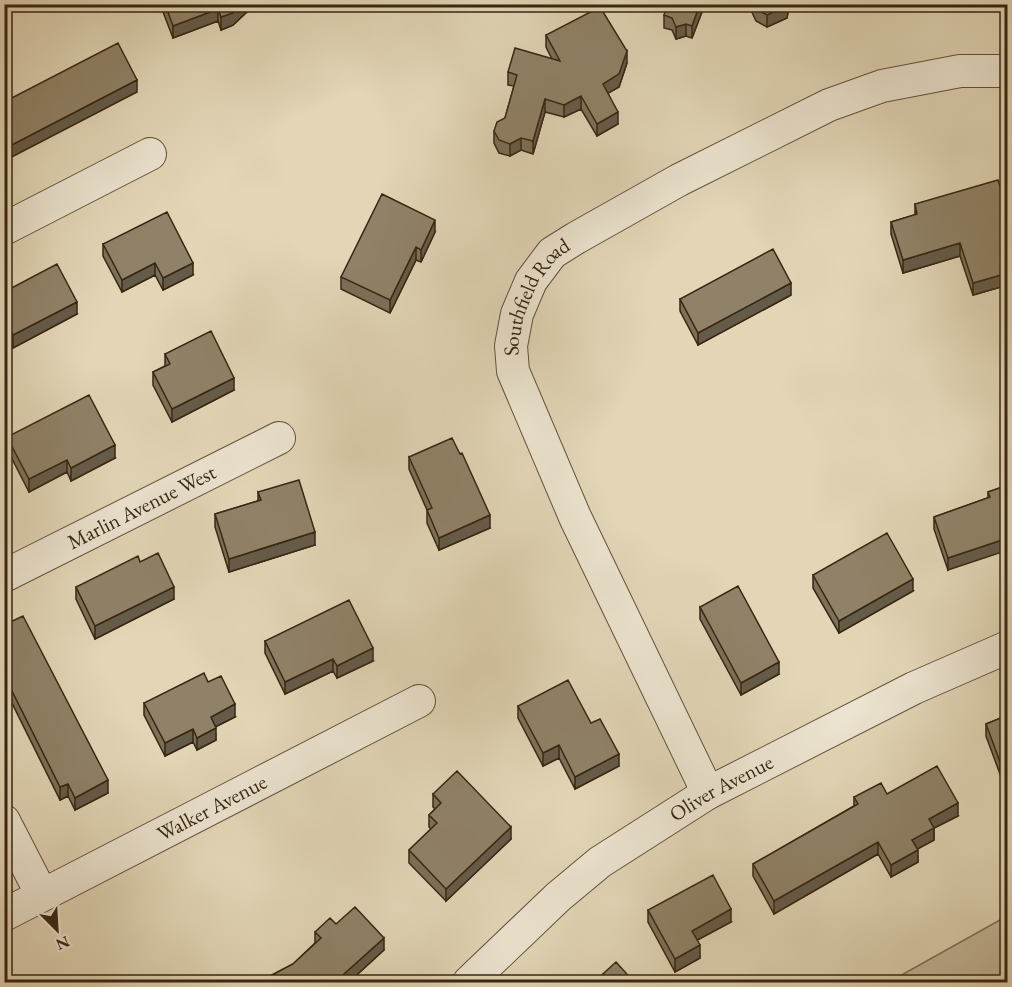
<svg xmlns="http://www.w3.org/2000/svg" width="1012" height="987" font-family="'EB Garamond',serif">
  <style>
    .green { fill: #c5b89b; stroke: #7e6f56; stroke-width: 1.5 }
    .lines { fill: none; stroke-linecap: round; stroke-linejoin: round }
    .minor-casing { stroke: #62523b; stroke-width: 34 }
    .minor { stroke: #ece4d0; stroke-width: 32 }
    .wall { fill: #7c7059; stroke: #372612; stroke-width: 1.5 }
    .shaded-wall { fill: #655b49; stroke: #372612; stroke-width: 1.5 }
    .building { fill: #908268; stroke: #372612; stroke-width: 1.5 }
    .labels { text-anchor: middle; stroke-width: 4.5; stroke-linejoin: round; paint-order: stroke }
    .street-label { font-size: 21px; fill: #372612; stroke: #ece4d0 }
  </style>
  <rect width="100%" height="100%" fill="#e2d6b7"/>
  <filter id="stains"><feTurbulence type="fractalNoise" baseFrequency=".00333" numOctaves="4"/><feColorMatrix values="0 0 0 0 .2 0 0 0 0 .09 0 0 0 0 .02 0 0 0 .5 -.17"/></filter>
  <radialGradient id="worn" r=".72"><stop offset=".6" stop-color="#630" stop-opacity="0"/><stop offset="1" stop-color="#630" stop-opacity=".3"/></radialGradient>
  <path class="green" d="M1007 916V982H889Z"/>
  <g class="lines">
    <g class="minor-casing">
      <g id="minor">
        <path d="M4 229 150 154"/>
        <path id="s1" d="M4 576 279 438"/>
        <path id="s2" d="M708 793 575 517 513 371 511 346 517 314 531 281 552 253 576 238 679 180 829 105 882 86 960 71H1008"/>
        <path d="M4 821 42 895"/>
        <path id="s3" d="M4 915 419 701"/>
        <path id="s4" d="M469 982 558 897 600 862 708 793 914 688 1008 647"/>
      </g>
    </g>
    <use href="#minor" class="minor"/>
  </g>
  <path class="wall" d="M160 4H253L251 8 233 25 221 30 218 21 173 38Z
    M705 4 692 38 686 36 676 39 672 30 664 28V15Z
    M748 4H789L787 18 767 27 756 21Z
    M546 35 627 63 619 87 608 93 618 124 597 136 581 109 564 117 545 112 533 154 521 150 510 156 499 153 494 143V131L505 118 514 86 508 85V72L552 59 546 47Z
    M915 204 1008 213V285L973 295 960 256 903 273 891 234V222L915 215Z
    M435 232 421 262 416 260 390 313 341 289V277Z
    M103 244 193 275 163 290 155 275 122 292 103 256Z
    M4 292 77 314 13 348 4 332Z
    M791 295 698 345 680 311V299Z
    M165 354 234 390 172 422 153 385V372L165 366Z
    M7 437 115 458 71 481 67 472 29 492 7 449Z
    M409 457 490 528 439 550 427 523V510L409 469Z
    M1008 485 948 570 934 529V517L988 498V492Z
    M258 492 315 545 229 572 215 527V514L258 501Z
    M140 562 174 599 95 639 76 599V587Z
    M813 575 913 591 839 633 813 588Z
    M700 607 779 674 741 695 700 619Z
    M4 625 108 793 75 810 68 796 60 800 4 687Z
    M265 641 373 661 337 678 333 671 285 694 265 653Z
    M144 703 235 717 215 727 216 740 197 750 193 742 165 756 144 715Z
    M518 706 591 723 619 766 575 789 559 758 543 766 518 718Z
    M1008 715V771L1000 774 986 736V724Z
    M433 794 511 839 446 901 409 863V850L431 829 429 827V815L435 809 433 807Z
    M887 794 958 816 934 828V840L917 849 918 862 891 877 878 854 774 914 753 876V864L854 806V797Z
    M648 910 731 922 697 940 700 958 675 972 648 922Z
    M336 924 384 950 349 982H270V976L293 964 315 943V932Z"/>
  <path class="shaded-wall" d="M242 4H253L251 8 233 25 221 30V17Z
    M700 4H705L692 38V26Z
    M787 4H789V8L787 18 767 27V15Z
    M218 9V21L173 38V26Z
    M686 24V36L676 39V27Z
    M627 51V63L619 87 603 96V84Z
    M137 80V92L4 161V149Z
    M581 96V109L564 117V105Z
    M545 99V112L533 154V141Z
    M618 112V124L597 136V124Z
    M521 138V150L510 156V144Z
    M435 220V232L421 262V250Z
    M960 243V256L903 273V260Z
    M416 247V260L390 313V300Z
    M155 263V275L122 292V280Z
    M193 263V275L163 290V278Z
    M1008 273V285L973 295V283Z
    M791 283V295L698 345V333Z
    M77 302V314L13 348V335Z
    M234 378V390L172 422V409Z
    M115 445V458L71 481V468Z
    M67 460V472L29 492V479Z
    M490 515V528L439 550V538Z
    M315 532V545L229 572V559Z
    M1008 538V550L948 570V558Z
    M913 579V591L839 633V621Z
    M174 587V599L95 639V626Z
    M373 648V661L337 678V666Z
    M333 659V671L285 694V682Z
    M779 662V674L741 695V683Z
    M235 704V717L211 729V717Z
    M216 728V740L197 750V738Z
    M193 729V742L165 756V743Z
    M559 745V758L543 766V753Z
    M619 754V766L575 789V777Z
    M1008 759V771L1000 774V762Z
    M108 780V793L75 810V798Z
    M68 784V796L60 800V787Z
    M958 803V816L934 828V840L912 852V840L929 819Z
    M511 827V839L446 901V889Z
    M878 842V854L774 914V901Z
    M918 850V862L891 877V865Z
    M731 909V922L692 943V931Z
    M384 938V950L349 982H335Z
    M700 945V958L675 972V959Z"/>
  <path class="building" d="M165 4H242L233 13 221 17 218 9 173 26Z
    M668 4H700L692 26 686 24 676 27 672 18 664 15Z
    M754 4H787V6L767 15 756 9Z
    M600 7 627 51 619 74 603 84 618 112 597 124 581 96 564 105 545 99 533 141 521 138 510 144 499 140 494 131 497 122 505 118 517 75 508 72 515 48 560 61 546 35Z
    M118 43 137 80 4 149V102Z
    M998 180 1008 213V273L973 283 960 243 903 260 891 222 917 214 915 204Z
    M382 194 435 220 421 250 416 247 390 300 341 277Z
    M167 212 193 263 163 278 155 263 122 280 103 244Z
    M773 249 791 283 698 333 680 299Z
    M57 264 77 302 13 335 4 320V292Z
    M211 331 234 378 172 409 153 372 170 364 165 354Z
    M89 395 115 445 71 468 67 460 29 479 7 437Z
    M452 438 460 454 462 453 490 515 439 538 427 510 432 508 409 457Z
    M299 480 315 532 229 559 215 514 261 500 258 492Z
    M1008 485V538L948 558 934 517 990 497 988 492Z
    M887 533 913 579 839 621 813 575Z
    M158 553 174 587 95 626 76 587 138 556 140 562Z
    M738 586 779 662 741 683 700 607Z
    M349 600 373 648 337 666 333 659 285 682 265 641Z
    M23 616 108 780 75 798 68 784 60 787 4 675V625Z
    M204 673 208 682 221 676 235 704 211 717 216 728 197 738 193 729 165 743 144 703Z
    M568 680 591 723 600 719 619 754 575 777 559 745 543 753 518 706Z
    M1008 715V759L1000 762 986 724Z
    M937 766 958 803 929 819 934 828 912 840 918 850 891 865 878 842 774 901 753 864 858 804 854 797 881 783 887 794Z
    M457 771 511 827 446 889 409 850 437 823 429 815 441 803 433 794Z
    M713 875 731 909 692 931 700 945 675 959 648 910Z
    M355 907 384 938 335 982H273L270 976 293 964 321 938 315 932 330 918 336 924Z
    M616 962 634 982H583L590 976 594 982Z
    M212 976 215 982H198Z"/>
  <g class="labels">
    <g class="street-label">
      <text dy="7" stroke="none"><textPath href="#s2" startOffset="546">Southfield Road</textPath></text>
      <text dy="7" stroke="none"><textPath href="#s1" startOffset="154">Marlin Avenue West</textPath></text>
      <text dy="7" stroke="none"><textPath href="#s4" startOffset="320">Oliver Avenue</textPath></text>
      <text dy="7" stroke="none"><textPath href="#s3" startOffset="234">Walker Avenue</textPath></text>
    </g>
  </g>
  <rect width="1012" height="987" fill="none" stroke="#e2d6b7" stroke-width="24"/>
  <rect x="6" y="6" width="1000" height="975" fill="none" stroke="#372612" stroke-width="3"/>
  <rect x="12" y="12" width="988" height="963" fill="none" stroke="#372612" stroke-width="1.5"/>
  <g transform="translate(57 930) rotate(156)" stroke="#ece4d0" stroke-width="4.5" paint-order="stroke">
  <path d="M0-4.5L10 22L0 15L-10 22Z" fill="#372612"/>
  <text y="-9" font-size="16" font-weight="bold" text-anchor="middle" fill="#372612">N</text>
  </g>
  <rect width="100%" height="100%" filter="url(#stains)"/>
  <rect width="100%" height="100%" fill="url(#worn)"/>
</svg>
